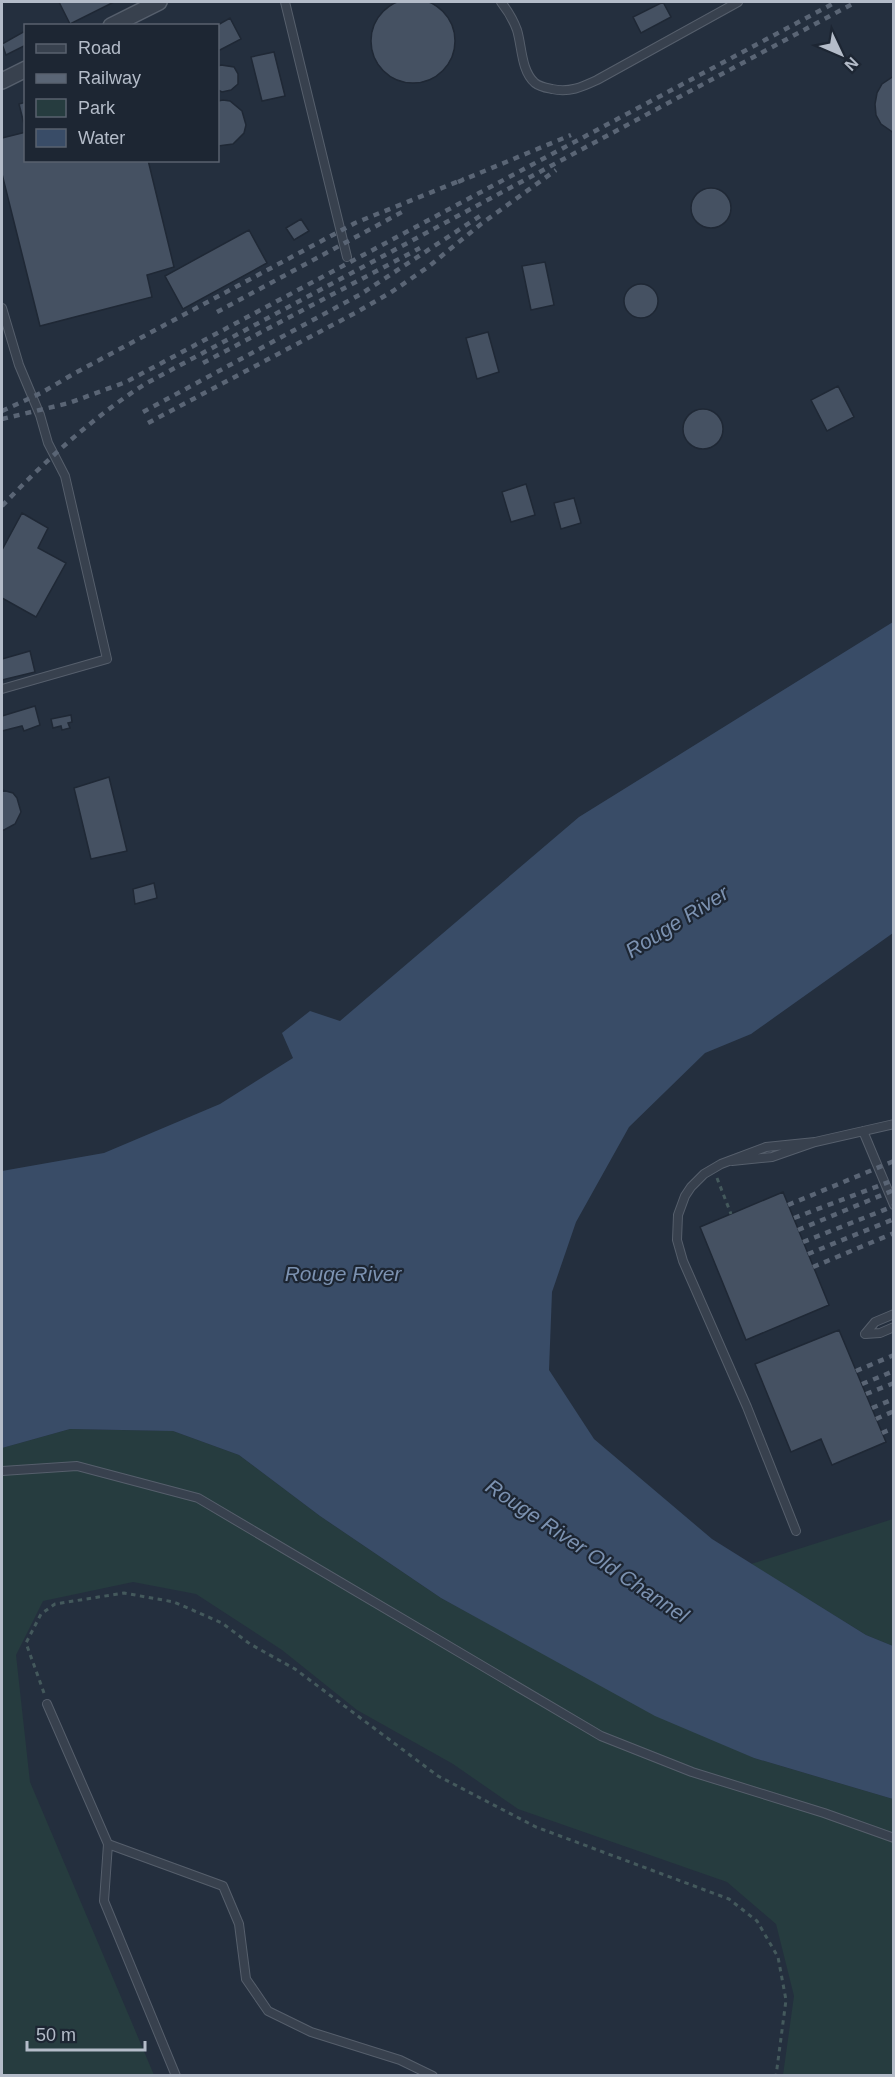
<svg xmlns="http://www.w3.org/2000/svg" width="895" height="2077" font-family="Helvetica,sans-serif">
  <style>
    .green { fill: #263c3f }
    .water { fill: #394c67 }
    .building { fill: #455162; stroke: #1f2835; stroke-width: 1.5 }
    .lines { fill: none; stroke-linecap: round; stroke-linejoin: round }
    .service-casing { stroke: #565f6c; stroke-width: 10 }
    .minor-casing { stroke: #565f6c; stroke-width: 18 }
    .path { stroke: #44595c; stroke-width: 3; stroke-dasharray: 4.5 4.5; stroke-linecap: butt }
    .service { stroke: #38414e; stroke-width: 8 }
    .minor { stroke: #38414e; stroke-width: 15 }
    .rail { stroke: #5a6575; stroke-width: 4.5; stroke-dasharray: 6 6; stroke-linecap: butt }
    .labels { text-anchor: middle; stroke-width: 4.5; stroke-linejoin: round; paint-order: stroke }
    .water-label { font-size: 21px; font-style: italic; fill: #7c92b1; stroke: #1d2633 }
  </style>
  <rect width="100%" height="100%" fill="#242f3e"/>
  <path class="green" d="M70 1429 173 1431 239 1455 320 1516 441 1598 563 1664 754 1758 893 1799V2075H783L794 1996 776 1924 727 1882 518 1809 453 1764 357 1710 282 1650 196 1594 133 1582 43 1601 16 1655 30 1782 154 2075 2 2076V1448Z
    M893 1519V1646L866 1635 751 1564Z"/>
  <path class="water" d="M893 622V933L751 1034 705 1053 629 1127 576 1222 552 1292 549 1370 594 1439 712 1539 866 1635 893 1646V1799L754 1758 655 1716 441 1598 320 1516 239 1455 173 1431 70 1429 2 1448V1171L104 1153 220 1104 293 1058 282 1033 310 1011 340 1021 579 817Z"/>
  <path class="building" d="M371 41a42 42 0 1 1 84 0a42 42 0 1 1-84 0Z
    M59 2H114L70 24Z
    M663 2 671 17 641 33 633 17Z
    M230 18 241 39 218 51V26H216Z
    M25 31 26 45 6 55 2 44Z
    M274 52 285 96 262 101 251 57Z
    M221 65 234 67 238 74V84L231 90 222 92 218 90V66Z
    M894 76V133L881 124 876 115 875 104 877 93 882 84Z
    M223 100 230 101 242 111 246 125 244 133 233 144 218 146V101Z
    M26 102V132L19 104Z
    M26 132V160H148L174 267 147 275 152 297 40 326 2 174V138Z
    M691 208a20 20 0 1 1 40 0a20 20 0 1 1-40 0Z
    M301 219 309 231 294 240 286 228Z
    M249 230 267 263 183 309 165 276Z
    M545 262 554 305 531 310 522 266Z
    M624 301a17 17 0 1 1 34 0a17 17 0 1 1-34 0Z
    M488 332 499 372 477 379 466 338Z
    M838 386 854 417 827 431 811 400Z
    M683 429a20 20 0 1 1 40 0a20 20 0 1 1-40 0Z
    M526 484 535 515 511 522 502 492Z
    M574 498 581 523 561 529 554 503Z
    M22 513 48 528 38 548 66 563 36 617 2 598V550Z
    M30 651 35 672 2 680V659Z
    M35 706 40 725 24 731 22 726 2 731V716Z
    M71 715 72 722 68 723 70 728 62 730 61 726 53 728 51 719Z
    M109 777 127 851 91 859 74 788Z
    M2 790 13 793 17 798 21 812 15 824 4 830H2Z
    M154 883 157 898 135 904 133 889Z
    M783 1192 829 1305 746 1340 700 1227Z
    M839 1330 886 1442 832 1465 821 1439 791 1452 755 1364Z"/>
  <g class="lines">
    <g class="service-casing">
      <path id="service" d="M285 2 347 257
        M501 2C508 11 513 19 517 30 522 46 521 71 535 83 540 87 547 88 552 89 569 93 582 87 597 80L738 2
        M2 308 19 365 40 415 48 443 65 476 107 659 2 689
        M863 1131 894 1205
        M815 1142 894 1124
        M732 1161 772 1157 815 1142 766 1147 721 1164 704 1174 691 1187 685 1196 678 1215 677 1240 683 1261 747 1407 796 1531
        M865 1334 875 1322 894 1314
        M865 1334 880 1333 894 1327
        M2 1471 77 1466 198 1498 601 1736 692 1772 824 1813 894 1838
        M47 1704 108 1844 104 1901 176 2076
        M108 1844 223 1886 239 1924 246 1979 268 2011 311 2032 400 2060 433 2076"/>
    </g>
    <g class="minor-casing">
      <path id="minor" d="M111 26 159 2
        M2 81 26 69"/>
    </g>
    <path class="path" d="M717 1178 731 1214
      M44 1693 26 1643 41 1614 55 1604 124 1593 174 1602 222 1623 250 1644 295 1669 438 1776 536 1827 729 1899 757 1921 778 1957 786 2000 776 2076"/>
    <use href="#service" class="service"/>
    <use href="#minor" class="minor"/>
    <path class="rail" d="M458 182 571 135
      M217 312 402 212
      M203 363 420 248
      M2 411 41 393 75 373 355 223 464 179
      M143 412 361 294 483 214
      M2 419 69 403 126 382 836 2
      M148 423 357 312 393 291 428 267 481 224 556 170
      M2 506C46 460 92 418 145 384L856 2
      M788 1205 894 1161
      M794 1218 894 1180
      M798 1230 894 1190
      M803 1242 894 1206
      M808 1254 894 1219
      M813 1267 894 1233
      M856 1371 894 1355
      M862 1384 894 1371
      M866 1394 894 1383
      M872 1408 894 1399
      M876 1419 894 1411
      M882 1433 894 1428"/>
  </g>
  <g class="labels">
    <g class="water-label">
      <text transform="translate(677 922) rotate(-32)" y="7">Rouge River</text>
      <text x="343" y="1281">Rouge River</text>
      <text transform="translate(587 1551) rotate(34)" y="7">Rouge River Old Channel</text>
    </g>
  </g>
  <rect width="895" height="2077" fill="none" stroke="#b4bcc9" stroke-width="6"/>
  <rect x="24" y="24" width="195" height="138" fill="#1d2633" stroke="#59626f" stroke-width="1.5"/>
  <rect x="36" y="44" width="30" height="9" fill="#38414e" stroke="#59626f" stroke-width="1.5"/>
  <text x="78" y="54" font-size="18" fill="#b4bcc9">Road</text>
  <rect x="36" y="74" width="30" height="9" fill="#5a6575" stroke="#59626f" stroke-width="1.5"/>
  <text x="78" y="84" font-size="18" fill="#b4bcc9">Railway</text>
  <rect x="36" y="99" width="30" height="18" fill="#263c3f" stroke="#59626f" stroke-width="1.5"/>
  <text x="78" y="114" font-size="18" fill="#b4bcc9">Park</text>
  <rect x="36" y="129" width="30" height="18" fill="#394c67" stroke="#59626f" stroke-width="1.5"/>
  <text x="78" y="144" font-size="18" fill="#b4bcc9">Water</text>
  <g transform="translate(841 54) rotate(134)" stroke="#1d2633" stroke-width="4.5" paint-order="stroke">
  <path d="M0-4.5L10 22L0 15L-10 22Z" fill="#b4bcc9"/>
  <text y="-9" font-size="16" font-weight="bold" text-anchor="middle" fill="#b4bcc9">N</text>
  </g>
  <path d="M27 2041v9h118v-9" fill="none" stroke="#b4bcc9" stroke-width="3"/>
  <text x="36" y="2041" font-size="18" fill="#b4bcc9" stroke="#1d2633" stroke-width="4.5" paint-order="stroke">50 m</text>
</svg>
